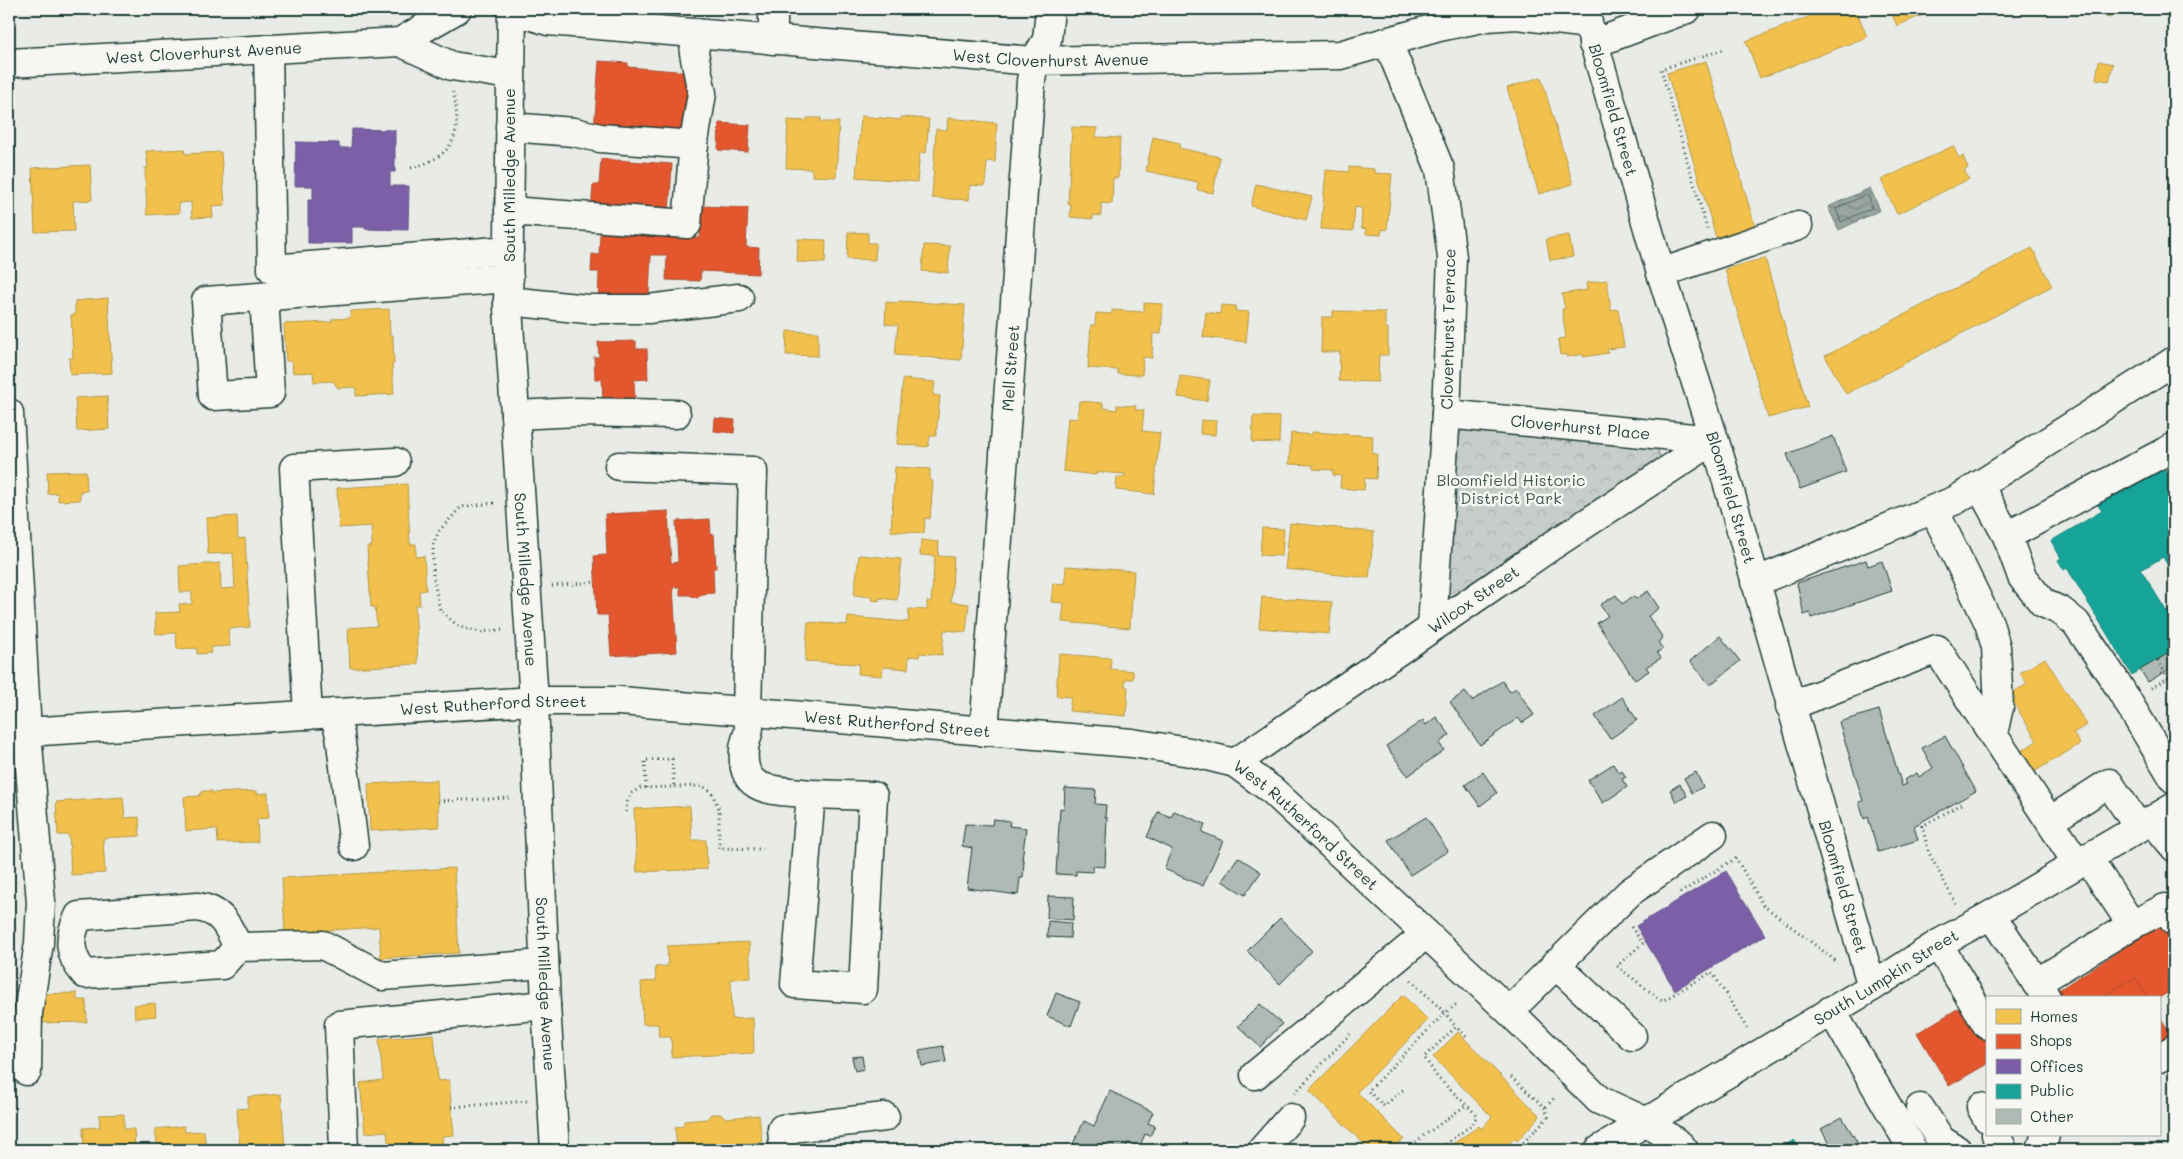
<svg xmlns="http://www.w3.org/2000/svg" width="2183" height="1159" font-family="Mali,sans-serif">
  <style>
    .park { fill: url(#park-crowns); stroke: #73867e }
    .water { fill: url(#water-waves); stroke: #687c75 }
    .homes { fill: #f2c14e; stroke: #b39946 }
    .shops { fill: #e4572e; stroke: #a94f30 }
    .offices { fill: #7b5ea7; stroke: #5f5484 }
    .public { fill: #17a398; stroke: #19847a }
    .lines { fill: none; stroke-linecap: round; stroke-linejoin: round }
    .shore { stroke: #50675f; stroke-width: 1 }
    .building { fill: #b0bab5; stroke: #1f3d34 }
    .minor-casing { stroke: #1f3d34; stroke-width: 31 }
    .major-casing { stroke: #1f3d34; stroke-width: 31 }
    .path { stroke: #1f3d34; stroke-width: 3; stroke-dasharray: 1 4; stroke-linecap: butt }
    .minor { stroke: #f6f6f2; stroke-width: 28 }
    .major { stroke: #f6f6f2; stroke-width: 28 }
    .labels { text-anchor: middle; stroke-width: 5; stroke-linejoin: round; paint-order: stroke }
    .street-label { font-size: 16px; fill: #1f3d34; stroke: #f6f6f2 }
    .park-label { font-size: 16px; fill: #415a52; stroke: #f6f6f2 }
  </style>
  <defs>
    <pattern id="park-crowns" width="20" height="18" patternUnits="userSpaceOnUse" patternTransform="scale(1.25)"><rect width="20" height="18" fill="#c7cec9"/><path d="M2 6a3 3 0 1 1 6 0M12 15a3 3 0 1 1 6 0" fill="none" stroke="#aab2ad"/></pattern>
    <pattern id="water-waves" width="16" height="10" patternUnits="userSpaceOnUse" patternTransform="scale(1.25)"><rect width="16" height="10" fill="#99a6a0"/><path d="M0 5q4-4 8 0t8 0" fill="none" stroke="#7c8883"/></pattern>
  </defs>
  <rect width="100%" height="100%" fill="#e9ebe7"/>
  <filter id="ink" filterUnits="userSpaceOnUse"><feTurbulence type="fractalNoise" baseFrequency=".02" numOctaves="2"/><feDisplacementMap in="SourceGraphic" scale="10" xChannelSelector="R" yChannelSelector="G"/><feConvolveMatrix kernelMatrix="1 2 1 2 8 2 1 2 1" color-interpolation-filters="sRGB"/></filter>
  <g filter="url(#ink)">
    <path class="park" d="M1464 428 1658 449 1660 458 1447 600 1457 438Z"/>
    <path class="water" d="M1870 188 1880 210 1839 230 1828 207Z"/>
    <path class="homes" d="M1829 9H1856L1867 37 1760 78 1746 41Z
      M1890 9H1936L1897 26Z
      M2103 9H2129L2108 18Z
      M1706 61 1755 226 1716 237 1667 73Z
      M2099 61 2113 64 2109 81 2096 79Z
      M1541 77 1573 184 1539 194 1507 88Z
      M861 116 901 120V117L929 119 926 153 920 152 917 182 856 177Z
      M807 118H821V122H839L836 177 812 176V169L786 168 788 120 807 121Z
      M948 118 997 123 995 162 987 161 985 186 970 185 969 200 932 198 936 129 947 130Z
      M1072 127 1097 128 1096 137 1120 138 1118 178H1113L1112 204 1101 203V216L1093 215V219L1070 217 1071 204H1068Z
      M1153 137 1180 143 1179 148 1220 157 1213 193 1197 190 1198 182 1146 171Z
      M1953 146 1959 158 1963 156 1968 168 1964 170 1969 179 1897 214 1881 180Z
      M184 149 185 154 221 152 225 205 212 206 213 217 192 218 191 202 179 203V213L147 215 145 168H148L146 151Z
      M90 165 92 200 73 201 74 231 35 232 32 168Z
      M1349 167 1374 169V173L1392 174 1387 230 1382 229 1381 235 1366 234V229L1361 228 1362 208 1355 207 1353 231 1321 229 1326 170 1349 172Z
      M1256 184 1312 197 1306 220 1251 206Z
      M848 232 868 233V243H876L875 260 847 259Z
      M1569 235 1573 257 1550 260 1546 239Z
      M798 239 826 240 825 263 797 262Z
      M924 245 950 246 948 273 922 271Z
      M2032 248 2052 286 1846 394 1825 356Z
      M1765 258 1808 407 1768 418 1725 269Z
      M1607 280 1611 310 1618 309 1624 347 1607 349 1608 353 1583 357V354L1567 357V354L1560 355 1558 339 1566 338 1562 309H1565L1562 294 1587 290 1586 283Z
      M108 298 112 373 70 375 69 358H73L71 315H75V301Z
      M899 301 965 305 961 360 895 355 898 325 885 324 886 302 898 303Z
      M1144 303 1163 304 1161 334 1153 333 1152 358 1143 357 1142 375 1118 374V370L1088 368 1091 325H1095L1096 313 1112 314V310L1144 312Z
      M1221 305 1236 306 1235 311 1249 312 1246 342 1203 337 1206 312 1220 314Z
      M389 309 390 335H393V342L394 364H392L394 394 356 396V387L338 388 333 381 314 382 313 372 293 373 292 361H286L284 324 332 322V319L350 318V311Z
      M1333 311 1385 312V328H1388V355H1379L1378 382 1339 381 1340 352H1321L1322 317H1333Z
      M787 331 818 332V356L786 355Z
      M1180 376 1210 380 1207 401 1178 397Z
      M903 379 935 382 933 395 940 396 936 436H930L928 447 897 444Z
      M107 396 109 429 77 431 75 398Z
      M1079 401 1103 403V408L1117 410V405L1136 406 1135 410H1144L1142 431 1160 433 1154 494 1116 490 1117 477H1124L1125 474 1097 472 1096 475 1063 471 1068 418 1077 419Z
      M1253 416 1280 417 1279 443 1252 442Z
      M1201 420 1216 421 1215 435 1200 434Z
      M1312 432 1373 436 1372 454H1377L1376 479 1365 478 1364 490 1340 488 1341 476 1333 475V470L1313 469V465L1289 464 1291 433 1312 435Z
      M895 467 930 469V481L933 482 930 519 925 518 924 533 891 531Z
      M86 471 87 491H80V500L58 501V493L48 494 47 472Z
      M407 484 410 544H416V557L424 556 426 590 419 591 420 605H415L418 664 350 668 348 628 377 626 375 607H371L367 547 372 546V539L371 526 339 528 337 488Z
      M237 516 238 539 245 538 250 627 228 629 230 646 211 647V653L197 654V648L177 649 176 633 156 634 155 613 180 612 179 604H192V592H180L179 566 220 563 221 589 235 588 233 553 208 554 206 518Z
      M1290 523 1374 532 1369 578 1285 569Z
      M1262 528 1284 529 1282 556 1260 555Z
      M921 540 939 542 938 556 954 557 951 602 969 604 966 632 944 630 942 655 920 653 919 657 909 656 908 669 883 667 882 676 858 674 859 664 805 661 808 622 847 625 848 617 908 622 909 609 927 610V601L931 602 935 556 920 555Z
      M859 555 901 559 897 600 879 598V601L872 600 873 597 854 595Z
      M1066 566 1134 571 1130 628 1062 622 1064 603 1051 602 1053 583 1065 584Z
      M1262 597 1332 602 1329 634 1259 628Z
      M1059 654 1111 658 1110 669 1133 671V679H1125V687H1128L1126 716 1069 711 1071 697 1056 696Z
      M2045 658 2087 725 2073 733 2080 744 2034 772 2021 751 2037 741 2012 700 2016 698 2012 693 2027 684 2020 673Z
      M437 780 439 827 370 831 368 784Z
      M203 791H212V793L257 791V794L268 793 269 818 257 819 258 842 218 843 217 829 186 831 184 797 199 796Z
      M123 797 125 818 139 817 140 836 103 838 105 873 71 875 69 835H58L56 802Z
      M690 806 692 840H706L707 869 637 872 634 809Z
      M454 868 459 953 381 958 379 927 285 933 282 878Z
      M749 942 751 978 731 979 732 1019 753 1018 754 1053 672 1057 671 1037H659L658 1024H643L641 982 656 981 655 967 668 966 667 946Z
      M77 993V1000H86L87 1022 38 1023 37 994Z
      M1403 995 1428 1020 1357 1092 1404 1139 1392 1150H1370L1309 1090Z
      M155 1003 156 1016 135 1018 134 1005Z
      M1458 1032 1540 1116 1517 1141 1515 1138 1502 1149 1503 1150H1444L1479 1126 1481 1129 1492 1117 1433 1057Z
      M434 1034 438 1081 449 1080 454 1135 442 1136 443 1150H389L387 1131 365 1133 360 1083 383 1080 379 1039Z
      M281 1094 285 1150H240L237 1109 248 1108V1097Z
      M124 1114V1129H134L135 1150H84L83 1128 100 1127 99 1115Z
      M711 1114H720L726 1118 759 1115 762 1142 750 1143 751 1150H677L675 1127 684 1126V1121L707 1119Z
      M184 1126 185 1132 204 1131 206 1150H158L155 1129Z"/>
    <path class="shops" d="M599 61 628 63V67L688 72 686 100 689 101 687 130 594 131Z
      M719 123 750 125 748 152 718 150Z
      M601 159 672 164 669 215 591 211 593 185H599Z
      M702 206 748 208 746 247 759 248 758 274 701 271 700 281 666 280 667 255H651L649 295 628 294V306L598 305 599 272H591L592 254 599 255 600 233 700 238Z
      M636 341V349H647L648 379 634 380 635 401 603 403 602 379H595L594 357H599L598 342Z
      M715 418 735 420 734 433 714 431Z
      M668 511 671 563 678 562 676 521 710 519 711 535 714 534 716 568H713L714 593 703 594 697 598 689 595H680V587H673L677 652 611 656 608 615H597L594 556 607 555 605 514Z
      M2165 922 2174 937V989L2159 998H2046Z
      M2135 977 2148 998H2101Z
      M1964 1005 1987 1043V1064L1949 1086 1917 1033Z
      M2159 1016 2170 1034 2159 1041Z"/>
    <path class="offices" d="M352 129 395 130V172H390V186H409L408 230 365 229V227H352V243H308V200H313V186H295L296 142 339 143V148H351Z
      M1726 871 1765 935 1675 990 1636 926Z"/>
    <path class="public" d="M2161 463 2174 486V577L2163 557 2141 570 2167 612 2174 607V650L2132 675 2067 568 2064 570 2058 560 2061 558 2051 541 2102 511 2095 501Z
      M1794 1140 1801 1150H1777Z"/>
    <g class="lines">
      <path class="shore" d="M1866 195 1869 197 1872 208 1841 222 1836 209Z"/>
    </g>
    <path class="building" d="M1833 436 1846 472 1800 489 1787 454Z
      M1866 560 1868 566 1882 561 1892 591 1811 618 1810 613 1804 615 1797 583Z
      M1648 591 1659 608 1648 616 1663 638 1658 642 1663 649 1657 652 1661 658 1646 667 1649 671 1635 680 1597 623 1608 616 1600 605 1616 595 1622 604 1634 596 1636 599Z
      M1720 636 1740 661 1710 685 1690 661Z
      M2174 650V666L2148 682 2140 670Z
      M1502 681 1510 692 1516 688 1534 715 1522 723 1518 718 1480 745 1450 702 1465 692 1472 701Z
      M1622 697 1637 720 1610 739 1595 716Z
      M1879 710 1902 786 1907 784 1904 780 1917 773 1919 777 1933 768 1922 748 1945 736 1976 791 1914 826 1918 840 1878 852 1868 817 1864 819 1859 802 1863 801 1839 722Z
      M1436 717 1450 735 1439 743 1444 750 1408 776 1386 746 1423 720 1426 725Z
      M1613 764 1619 773 1622 771 1626 777 1622 779 1627 787 1603 803 1588 780Z
      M1483 772 1497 793 1480 806 1465 785Z
      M1696 772 1703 787 1692 793 1684 778Z
      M1680 784 1687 796 1676 802 1670 790Z
      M1065 788 1096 790 1095 804 1106 805 1105 817H1107L1105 867 1093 866V872L1076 871V875L1056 874 1060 808 1064 809Z
      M1174 811 1205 824 1202 832 1223 841 1203 886 1164 869 1172 849 1147 837 1158 812 1171 817Z
      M1426 817 1448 851 1410 875 1388 840Z
      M993 819 1010 821 1009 826 1026 828 1022 860H1024L1023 878H1020L1018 895 967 888 972 848 962 846 965 824 992 825Z
      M1238 857 1261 872 1245 895 1222 881Z
      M1048 896 1074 897 1073 920 1047 918Z
      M1280 918 1312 951 1280 984 1247 951Z
      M1048 921 1071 923 1070 938 1047 937Z
      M1056 993 1080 1002 1071 1026 1047 1016Z
      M1260 1004 1282 1024 1260 1047 1238 1026Z
      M943 1046 946 1062 922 1066 919 1050Z
      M862 1056 864 1069 855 1071 852 1057Z
      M1110 1091 1153 1112 1148 1123 1155 1126 1150 1136 1145 1134 1139 1148 1128 1143 1125 1150H1070L1084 1121 1094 1126Z
      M1842 1117 1862 1150H1834L1821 1129Z"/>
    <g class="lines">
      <g class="minor-casing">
        <g id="minor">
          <path id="s1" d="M510 9 548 21 1034 61 1340 55 1439 27 1487 17 1517 15 1588 24"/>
          <path d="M773 9V40"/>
          <path id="s2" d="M1584 9 1661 273 1722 464 1872 987"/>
          <path d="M400 42 452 66 510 75"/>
          <path d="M1388 43 1440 169 1452 257 1446 414 1432 626"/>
          <path d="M1593 44 1687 9"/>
          <path d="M268 49 272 269 509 250"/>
          <path id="s3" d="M9 63 400 42 457 9"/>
          <path d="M510 127 574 132 600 138 694 145"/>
          <path d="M509 211 687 224 694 142 702 93 694 53 697 33"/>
          <path d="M1661 273 1798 226"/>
          <path d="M264 297 270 393 213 396 206 301 509 278"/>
          <path d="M508 301 587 309H648L739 298"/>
          <path d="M9 413 27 732 41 902 39 943 28 1013 27 1071"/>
          <path id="s4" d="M1446 414 1714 440"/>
          <path d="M515 415 578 412 676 414"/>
          <path d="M619 466 753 471 747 711C748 716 749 722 749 727 749 735 744 742 744 750 740 796 777 789 811 794L795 984 863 989 873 796 811 794"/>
          <path d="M1979 485 2007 536 2022 577 2043 603 2061 611 2076 623 2116 682 2174 779"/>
          <path d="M1934 510 1989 623 1996 647 1999 707 1993 734"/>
          <path d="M2007 536 2174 447"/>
          <path d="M1755 582 1956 500 2174 361"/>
          <path d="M1790 706 1937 649 2077 863"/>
          <path d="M334 713 340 735 354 846"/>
          <path d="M308 715 294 468 395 462"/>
          <path id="s5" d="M984 732 1031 81 1034 61 1047 40 1050 9"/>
          <path id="s6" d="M9 733 534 701H620L1132 743 1190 752 1235 763 1273 791 1509 1011 1599 1100 1647 1122 1680 1145 1684 1150"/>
          <path id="s7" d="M1235 763 1553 545 1714 440"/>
          <path d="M2152 820 2174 847"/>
          <path d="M2050 821 2109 783 2139 828"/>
          <path d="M2087 857 2132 925"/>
          <path d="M1991 915 2046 997"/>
          <path d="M1938 944 1987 1025"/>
          <path d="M238 947C228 926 222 910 197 907L79 916C68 938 68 955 85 974L222 965 238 947 323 945 382 976 544 964"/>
          <path d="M1555 964 1632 1036"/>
          <path d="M2036 983 2132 925 2165 908 2174 921"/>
          <path d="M1831 1010 1913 1150"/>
          <path d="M1509 1011 1630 892 1713 835"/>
          <path d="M2159 1058 2174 1049"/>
          <path d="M1255 1075 1426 934"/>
          <path d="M1981 1107 1987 1118"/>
          <path d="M1920 1108 1941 1140 1957 1150"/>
          <path d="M1996 1135 2003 1150"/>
          <path d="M344 1150 339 1025 546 1005"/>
          <path d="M784 1150 782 1129 885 1117"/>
          <path d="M1262 1150 1290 1118"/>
          <path d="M2039 1150 2042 1149 2045 1135"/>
        </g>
      </g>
      <g class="major-casing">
        <g id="major">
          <path id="s8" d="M512 9 508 308 534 701 546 1005 555 1150"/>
          <path id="s9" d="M1599 1150 1872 987 1938 944 1991 915 2174 807"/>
        </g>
      </g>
      <path class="path" d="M411 168C454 157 463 134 453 92
        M1707 229 1661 69 1725 49
        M494 503 461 507 439 531 433 545V576L440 610 459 627 480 632 502 630
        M552 586 595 582
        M2158 660 2174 689
        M2151 688 2174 674
        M646 788 645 760 672 759 674 787
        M438 801 510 798
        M626 812 627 803 630 794 640 788 702 786 711 791 719 809V848L763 849
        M1680 893 1736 858 1763 905 1836 961
        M1956 904 1929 853 1922 826 1962 804
        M1631 927 1643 943 1617 966 1662 1001 1712 972 1747 1028
        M1411 980 1445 1013 1458 1003
        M1511 1077 1545 1108 1548 1117 1516 1150
        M1403 1090 1384 1106 1368 1091 1445 1013 1456 1027
        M1295 1093 1350 1034
        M451 1107 527 1101
        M1546 1107 1555 1097
        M1333 1150 1337 1147 1341 1150
        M1409 1150 1422 1137 1465 1106
        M1437 1150 1473 1124 1477 1115 1438 1078 1424 1057 1456 1027 1469 1039
        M1532 1150 1534 1149 1535 1150"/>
      <use href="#minor" class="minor"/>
      <use href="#major" class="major"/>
    </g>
  </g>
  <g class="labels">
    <g class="street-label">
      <text dy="6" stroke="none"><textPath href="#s3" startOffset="195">West Cloverhurst Avenue</textPath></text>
      <text dy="6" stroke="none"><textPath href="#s1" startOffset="544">West Cloverhurst Avenue</textPath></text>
      <text dy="6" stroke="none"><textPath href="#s2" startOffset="105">Bloomfield Street</textPath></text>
      <text transform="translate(509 175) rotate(-90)" y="6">South Milledge Avenue</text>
      <text transform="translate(1448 329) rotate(-89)" y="6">Cloverhurst Terrace</text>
      <text dy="6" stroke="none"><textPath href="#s5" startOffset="365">Mell Street</textPath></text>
      <text dy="6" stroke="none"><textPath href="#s4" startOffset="135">Cloverhurst Place</textPath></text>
      <text dy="6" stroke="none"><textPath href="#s2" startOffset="510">Bloomfield Street</textPath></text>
      <text dy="6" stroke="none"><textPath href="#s8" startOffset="571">South Milledge Avenue</textPath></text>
      <text dy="6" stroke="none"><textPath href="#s7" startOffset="289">Wilcox Street</textPath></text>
      <text dy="6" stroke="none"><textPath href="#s6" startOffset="485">West Rutherford Street</textPath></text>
      <text dy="6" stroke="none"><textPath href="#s6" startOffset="890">West Rutherford Street</textPath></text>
      <text dy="6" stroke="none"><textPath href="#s6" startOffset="1325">West Rutherford Street</textPath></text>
      <text dy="6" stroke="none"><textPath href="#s2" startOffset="915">Bloomfield Street</textPath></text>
      <text dy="6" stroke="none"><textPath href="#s9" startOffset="335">South Lumpkin Street</textPath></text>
      <text dy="6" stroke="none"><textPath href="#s8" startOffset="976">South Milledge Avenue</textPath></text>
    </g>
    <g class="park-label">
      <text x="1511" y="486">Bloomfield Historic<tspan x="1511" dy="18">District Park</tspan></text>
    </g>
  </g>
  <rect width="2183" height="1159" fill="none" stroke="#f6f6f2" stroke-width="30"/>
  <rect x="15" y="15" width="2153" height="1129" fill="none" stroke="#1f3d34" stroke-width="2" filter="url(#ink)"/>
  <rect x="1986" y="996" width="175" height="140" fill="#f6f6f2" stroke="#a0aca6"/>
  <rect x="1996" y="1009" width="25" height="15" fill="#f2c14e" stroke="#a0aca6"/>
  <text x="2030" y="1022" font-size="15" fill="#1f3d34">Homes</text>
  <rect x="1996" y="1034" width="25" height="15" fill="#e4572e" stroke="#a0aca6"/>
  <text x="2030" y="1046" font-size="15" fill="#1f3d34">Shops</text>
  <rect x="1996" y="1059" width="25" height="15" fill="#7b5ea7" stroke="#a0aca6"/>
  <text x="2030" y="1072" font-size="15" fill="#1f3d34">Offices</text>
  <rect x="1996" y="1084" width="25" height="15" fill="#17a398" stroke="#a0aca6"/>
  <text x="2030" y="1096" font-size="15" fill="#1f3d34">Public</text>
  <rect x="1996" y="1109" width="25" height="15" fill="#b0bab5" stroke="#a0aca6"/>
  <text x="2030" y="1122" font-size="15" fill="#1f3d34">Other</text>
</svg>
